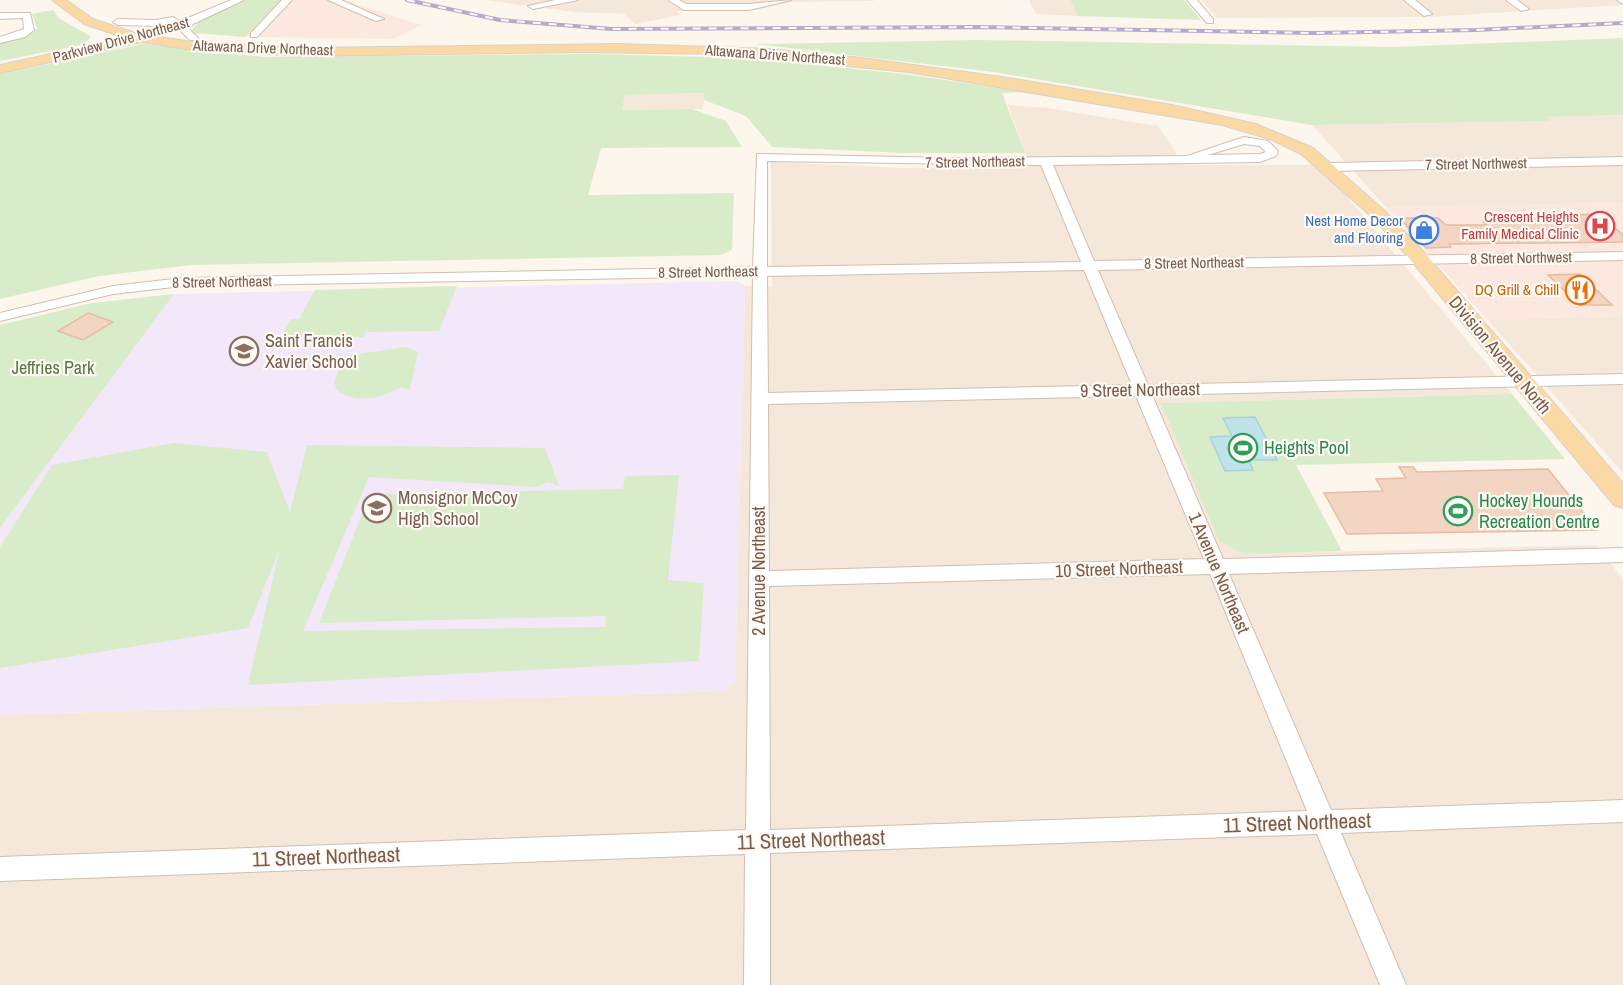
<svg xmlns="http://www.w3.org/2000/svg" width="1623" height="985" font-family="'Archivo Narrow',sans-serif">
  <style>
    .residential { fill: #f5e8da }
    .commercial { fill: #fde8e0 }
    .education { fill: #f3e8fa }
    .green { fill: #d8ecc9 }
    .water { fill: #bfe3e8; stroke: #a5d3da; stroke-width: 1.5 }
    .building { fill: #f3d5c3; stroke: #e6bba3; stroke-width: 1.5 }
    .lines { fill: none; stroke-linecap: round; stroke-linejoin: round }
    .minor-casing { stroke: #d1beb0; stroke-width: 2 }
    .major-casing { stroke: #dad1cd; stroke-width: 2 }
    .minor { fill: #fff; fill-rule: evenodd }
    .major { fill: #fbd9a5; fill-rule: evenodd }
    .rail-casing { stroke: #b9a8c9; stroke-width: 4 }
    .rail { stroke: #fffaf3; stroke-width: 2; stroke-dasharray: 8; stroke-linecap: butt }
    .labels { text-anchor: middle; stroke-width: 4.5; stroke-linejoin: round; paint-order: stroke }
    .far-street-label { font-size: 15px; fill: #7a5c4d; stroke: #fffaf3 }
    .far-health-label { font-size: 15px; fill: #be3a42; stroke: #fffaf3; text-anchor: end }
    .far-shop-label { font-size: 15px; fill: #366cbe; stroke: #fffaf3; text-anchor: end }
    .far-food-label { font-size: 15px; fill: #c56008; stroke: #fffaf3; text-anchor: end }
    .education-label { font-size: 18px; fill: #785e54; stroke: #fffaf3; text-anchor: start }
    .street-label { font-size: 18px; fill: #7a5c4d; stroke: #fffaf3 }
    .park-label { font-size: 18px; fill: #537a41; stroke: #fffaf3 }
    .leisure-label { font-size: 18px; fill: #27864d; stroke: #fffaf3; text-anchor: start }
    .near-street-label { font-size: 21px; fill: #7a5c4d; stroke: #fffaf3 }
  </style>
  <rect width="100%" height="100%" fill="#fdf6ec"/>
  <path class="residential" d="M484 0H873L874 1 790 2 755 10 677 11 681 15 635 24 624 14 575 12Z
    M1029 0H1070L1078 16 1036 14Z
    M1201 0H1623V5L1428 17 1217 18Z
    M705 93 703 109 622 110 625 95Z
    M1008 105 1048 108 1158 126 1184 165H1313L1338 186 1512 394 1161 403 1220 541 1243 554 1596 545 1623 579V985H0V715L724 691 735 683 745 286H772L771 162 903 168 1030 167Z
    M1623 115V203L1386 207 1312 125 1549 121 1545 117Z
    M1623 316V473L1487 319Z"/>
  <path class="commercial" d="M281 0H344L421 25 393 39 245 37Z
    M1623 203V316L1487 319 1386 207Z"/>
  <path class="education" d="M736 281 745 286 735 683 724 691 0 715V528L174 294Z"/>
  <path class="green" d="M246 0H281L245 37 195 33 192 31C199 15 231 8 246 0Z
    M1070 0H1184L1201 20 1078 16Z
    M53 10 60 19 90 36V39L80 45 0 61V42L33 32 37 29 32 14Z
    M1623 38V115L1546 117 1550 121 1312 125 994 72 755 44 979 40 1394 47Z
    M143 44 263 57 592 54 747 58 904 74 1025 92 1002 93 1025 153H904L772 147 746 116 704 100V93L625 95 622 110 692 109 726 121 742 147 601 148 588 195 734 193 732 250 721 255 191 265 99 276 0 299V74Z
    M457 286 439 331 366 332 363 337 279 339 291 319H299L315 290Z
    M174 294 0 528V325L92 303Z
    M406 347 418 352 410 390 402 387C381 398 358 405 337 390L334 382 339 370 348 362 336 357Z
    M1512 394 1565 459 1296 465 1342 551 1243 554 1219 541 1161 403Z
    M174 443 267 452 290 512 307 445 545 448 559 486 547 482 537 487 369 477 303 631 605 627 606 616 319 623 370 494 623 489 625 476 679 475 668 580 704 583 699 661 248 685 280 548 248 628 0 668V547L52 465Z"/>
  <path class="water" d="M1255 417 1277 460H1249L1253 470 1225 471 1210 437 1232 436 1223 418Z"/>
  <path class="building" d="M1503 214H1530L1535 219 1576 218 1573 215 1599 214 1623 235V242L1449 244 1451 247 1426 248 1400 218H1438L1446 225H1486L1483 221H1510Z
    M1580 274 1612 305H1579L1548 275Z
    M88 313 113 322 83 340 58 331Z
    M1399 467H1413L1417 472 1548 469 1597 530 1347 534 1324 493 1383 491 1376 479 1406 478Z"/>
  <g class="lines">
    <g class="minor-casing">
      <path id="minor" d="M231 0H244L193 24 189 29 198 38 196 40H190L179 29 157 36 152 33Z
        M282 0H292L257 37H251V33Z
        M328 0H341L384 19 376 21Z
        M555 0H578L533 9 528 6Z
        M668 0H679L686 4H749L791 0 749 10H684Z
        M1187 0H1197L1213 19V23H1207Z
        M1404 0H1415L1432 14 1424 16Z
        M1506 0H1517L1529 9 1521 11Z
        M1617 0H1623V4Z
        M0 13H30L34 30 25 37 0 43V37L24 29 23 18 0 19Z
        M173 17 178 20 176 22 156 26 118 25 113 22 118 19 156 20Z
        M1244 137 1268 141 1278 151 1276 156 1260 162 1053 165 1094 261 1623 252V260L1098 270 1148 385 1623 374V384L1152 395 1223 559 1623 548V562L1229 574 1331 810 1623 800V822L1341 833 1406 985H1380L1317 834 770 853V985H744L745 854 0 881V857L746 830 753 276 182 286 113 294 0 321V313L113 286 182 278 753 267 757 154 948 158 1187 156ZM1244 144 1260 146 1266 152 1260 154 1208 155ZM767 161 1041 165 1081 262 767 267ZM1084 270 1132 385 768 393 767 276ZM1136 396 1204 559 769 571 768 404ZM1210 574 1307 811 770 830 769 586Z
        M1623 157V165L1330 171 1324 167 1330 163Z"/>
    </g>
    <g class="major-casing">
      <path id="major" d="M52 0H66L93 19 135 33 186 41 303 48 620 44 769 49 862 58 1002 77 1172 105 1256 124 1313 148 1385 211 1422 250 1623 483V508L1614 505 1409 258 1373 218 1301 154 1270 139 1222 125 909 72 722 54 586 52 303 56 186 49 142 42 0 73V65L125 38 84 24Z"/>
    </g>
    <use href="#minor" class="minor"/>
    <use href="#major" class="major"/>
    <g class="rail-casing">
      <path id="rail" d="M407 0 500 20 612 29 980 27 1315 33 1476 30 1623 23"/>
    </g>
    <use href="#rail" class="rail"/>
  </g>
  <defs>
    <g id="hospital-ring" transform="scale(1.5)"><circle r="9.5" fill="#fffaf3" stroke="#e0444e" stroke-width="1.5"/><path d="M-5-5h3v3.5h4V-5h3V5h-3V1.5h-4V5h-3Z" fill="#e0444e"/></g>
    <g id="shop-ring" transform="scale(1.5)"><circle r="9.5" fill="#fffaf3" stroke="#3f7fe0" stroke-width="1.5"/><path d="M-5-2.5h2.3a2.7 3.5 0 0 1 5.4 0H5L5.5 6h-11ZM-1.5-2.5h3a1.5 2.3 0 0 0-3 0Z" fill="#3f7fe0"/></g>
    <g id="restaurant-ring" transform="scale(1.5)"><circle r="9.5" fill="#fffaf3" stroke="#e8710a" stroke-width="1.5"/><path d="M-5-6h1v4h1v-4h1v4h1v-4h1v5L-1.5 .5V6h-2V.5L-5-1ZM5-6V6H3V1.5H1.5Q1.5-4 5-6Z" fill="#e8710a"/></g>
    <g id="school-ring" transform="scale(1.5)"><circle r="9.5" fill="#fffaf3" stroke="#8d6e63" stroke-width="1.5"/><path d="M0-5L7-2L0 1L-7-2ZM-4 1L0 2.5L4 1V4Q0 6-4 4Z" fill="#8d6e63"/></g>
    <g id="stadium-ring" transform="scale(1.5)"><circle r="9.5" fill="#fffaf3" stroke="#2e9e5b" stroke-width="1.5"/><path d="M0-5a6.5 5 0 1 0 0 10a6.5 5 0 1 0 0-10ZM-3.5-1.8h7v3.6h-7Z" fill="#2e9e5b"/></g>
  </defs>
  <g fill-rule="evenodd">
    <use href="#hospital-ring" x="1600" y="226"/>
    <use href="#shop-ring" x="1424" y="230"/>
    <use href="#restaurant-ring" x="1580" y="290"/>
    <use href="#school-ring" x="244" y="351"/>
    <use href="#stadium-ring" x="1243" y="448"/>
    <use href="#school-ring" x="377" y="508"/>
    <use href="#stadium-ring" x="1458" y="511"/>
  </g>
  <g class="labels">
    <g class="far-street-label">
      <text transform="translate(121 40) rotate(-15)" y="5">Parkview Drive Northeast</text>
      <text transform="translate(263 48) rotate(2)" y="5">Altawana Drive Northeast</text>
      <text transform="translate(775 55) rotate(4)" y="5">Altawana Drive Northeast</text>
      <text transform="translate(975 162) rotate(-1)" y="5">7 Street Northeast</text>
      <text transform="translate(1476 164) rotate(-1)" y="5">7 Street Northwest</text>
      <text transform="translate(1521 258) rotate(-1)" y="5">8 Street Northwest</text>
      <text transform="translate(1194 263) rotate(-1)" y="5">8 Street Northeast</text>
      <text transform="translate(708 272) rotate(-1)" y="5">8 Street Northeast</text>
      <text transform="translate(222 282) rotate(-1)" y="5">8 Street Northeast</text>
    </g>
    <g class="far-health-label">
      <text x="1579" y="222">Crescent Heights<tspan x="1579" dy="17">Family Medical Clinic</tspan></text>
    </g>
    <g class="far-shop-label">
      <text x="1403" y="226">Nest Home Decor<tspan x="1403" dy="17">and Flooring</tspan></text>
    </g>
    <g class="far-food-label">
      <text x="1559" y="295">DQ Grill &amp; Chill</text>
    </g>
    <g class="education-label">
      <text x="265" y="347">Saint Francis<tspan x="265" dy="21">Xavier School</tspan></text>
      <text x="398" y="504">Monsignor McCoy<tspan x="398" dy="21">High School</tspan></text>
    </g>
    <g class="street-label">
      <text transform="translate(1500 355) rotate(50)" y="6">Division Avenue North</text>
      <text transform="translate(1140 390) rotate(-1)" y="6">9 Street Northeast</text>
      <text transform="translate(1119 569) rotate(-2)" y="6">10 Street Northeast</text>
      <text transform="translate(759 571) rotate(-90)" y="6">2 Avenue Northeast</text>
      <text transform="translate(1219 573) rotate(67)" y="6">1 Avenue Northeast</text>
    </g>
    <g class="park-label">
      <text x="53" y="374">Jeffries Park</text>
    </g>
    <g class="leisure-label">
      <text x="1264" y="454">Heights Pool</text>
      <text x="1479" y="507">Hockey Hounds<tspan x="1479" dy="21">Recreation Centre</tspan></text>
    </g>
    <g class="near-street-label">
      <text transform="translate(1297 823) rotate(-2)" y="7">11 Street Northeast</text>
      <text transform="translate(811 840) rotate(-2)" y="7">11 Street Northeast</text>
      <text transform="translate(326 857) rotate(-2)" y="7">11 Street Northeast</text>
    </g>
  </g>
</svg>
